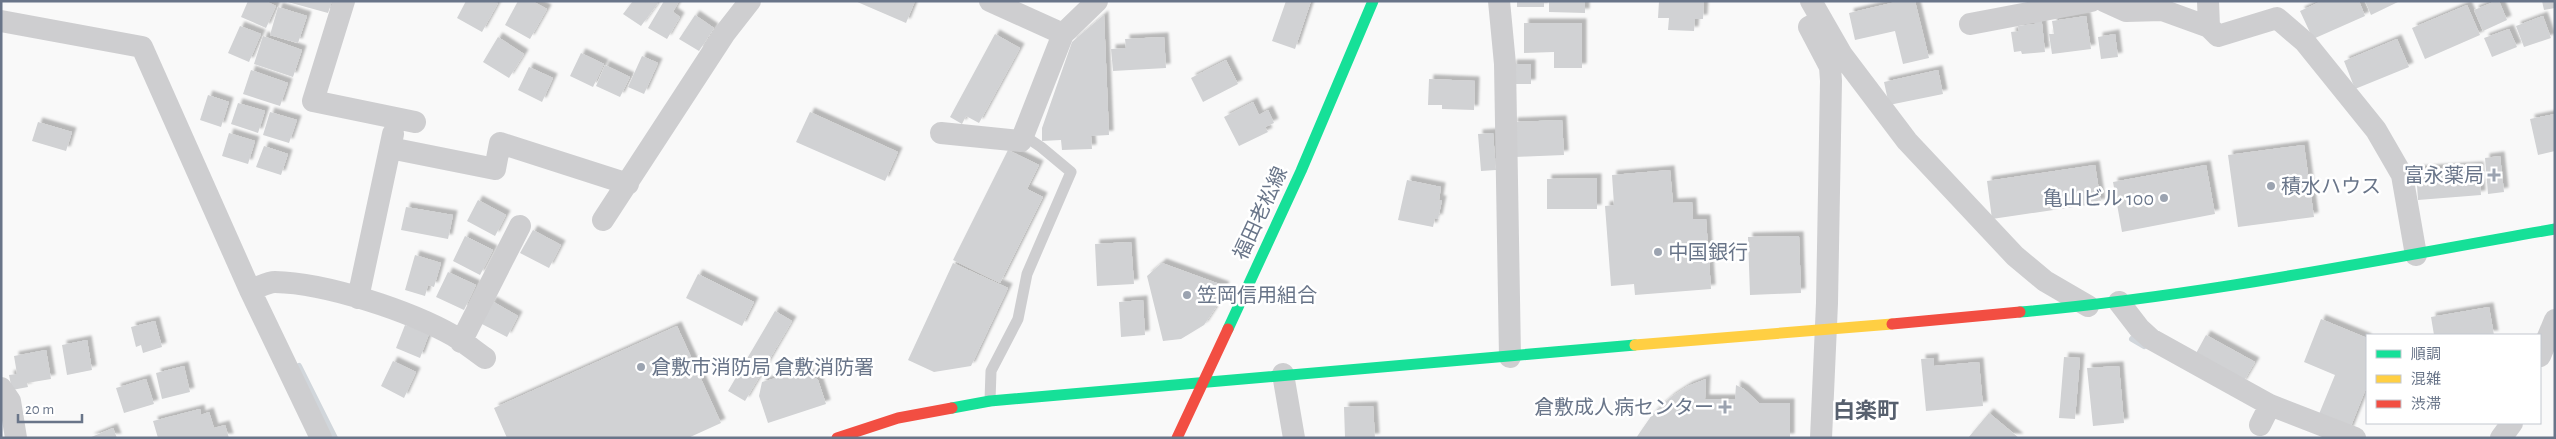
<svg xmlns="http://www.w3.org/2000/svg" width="2556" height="439" font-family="'Alegreya Sans','Noto Sans JP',sans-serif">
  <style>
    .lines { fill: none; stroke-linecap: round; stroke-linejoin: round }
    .stream { stroke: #d1d6db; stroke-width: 6 }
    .building { fill: #d1d2d4; filter: url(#shadow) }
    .lane { stroke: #ceced0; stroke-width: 11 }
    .street { stroke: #ceced0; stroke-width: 22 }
    .fast { stroke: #16e098; stroke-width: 11 }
    .slow { stroke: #ffcf43; stroke-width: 11 }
    .jam { stroke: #f24e42; stroke-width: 11 }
    .poi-dot { fill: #9ba3b0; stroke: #fff; stroke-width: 2 }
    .labels { text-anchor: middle; stroke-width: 5; stroke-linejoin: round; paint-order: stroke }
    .poi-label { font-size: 20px; fill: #697589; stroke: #fff; text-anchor: start }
    .street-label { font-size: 20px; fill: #697589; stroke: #fff }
    .quarter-label { font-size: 22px; font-weight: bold; fill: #57606e; stroke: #fff }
  </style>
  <defs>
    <filter id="shadow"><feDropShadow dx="4.5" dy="-4.5" stdDeviation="1" flood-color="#0004"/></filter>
  </defs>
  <rect width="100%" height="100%" fill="#f9f9f9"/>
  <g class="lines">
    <path class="stream" d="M2132 339 2144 346
      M299 366 335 438"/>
  </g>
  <path class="building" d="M248 1H265L276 6 266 28 241 17Z
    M284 1H332L328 13Z
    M466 1 498 3 482 32 457 18Z
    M518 1H532L547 9 530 39 505 25Z
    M633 1 658 3 641 26 623 14Z
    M664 1H679L673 12 680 17 667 39 648 28Z
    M855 1H915L906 23Z
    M1286 1H1311L1295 49 1272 41Z
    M1517 1H1544V7H1517Z
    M1549 1H1585V13L1549 12Z
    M1659 1 1704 2 1703 19H1695L1694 31 1668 30 1669 18H1658Z
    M1900 1H1915L1929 58 1903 64 1895 31 1855 40 1849 13Z
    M2322 1H2359L2365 16 2313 39 2300 11Z
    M2365 1H2400L2371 15Z
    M2496 1H2499L2507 20 2483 31 2474 10Z
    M2542 1H2555V8L2544 10Z
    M2467 5 2480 35 2425 59 2412 28Z
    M278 7 307 16 298 43 270 35Z
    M2034 14H2041L2045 52 2022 54 2021 51 2014 52 2011 32 2019 31 2018 26 2035 24Z
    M695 15 714 28 699 51 679 39Z
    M1104 15 1109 135 1091 136 1092 149 1062 150 1061 140 1042 141V128L1072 42Z
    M2086 16 2091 49 2052 54 2049 34H2054L2052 21Z
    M2543 16 2551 38 2524 47 2516 26Z
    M1524 23H1582V68H1554V52L1524 53Z
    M240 26 261 34 249 62 228 53Z
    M2509 29 2517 47 2492 57 2484 38Z
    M995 34 1020 48 979 123 966 116 962 124 950 117Z
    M2115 34 2118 57 2101 59 2098 37Z
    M263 36 302 50 293 77 254 64Z
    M498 37 524 54 509 78 483 62Z
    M1164 37 1166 68 1113 71 1111 49 1126 48 1125 39Z
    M2397 39 2409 67 2355 89 2344 61Z
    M581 53 604 64 593 87 570 76Z
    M642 56 658 63 644 94 628 87Z
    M1226 60 1238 84 1203 102 1191 78Z
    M1512 64H1531V84H1512Z
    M605 65 630 77 620 97 596 86Z
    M529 67 553 78 542 102 518 90Z
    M251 70 288 83 280 106 243 94Z
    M1938 70 1943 94 1889 105 1884 82Z
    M1429 79 1475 81 1474 110 1442 109V105H1428Z
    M208 95 229 102 221 127 200 120Z
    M1253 102 1259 115 1268 110 1274 123 1265 127 1268 132 1239 146 1224 117Z
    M238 103 265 111 258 133 231 124Z
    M270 112 297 120 289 143 263 135Z
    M810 112 898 152 885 181 796 142Z
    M2555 114V151L2538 155 2530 119Z
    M1562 120 1564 155 1515 157 1513 122Z
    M38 122 72 132 66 151 32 141Z
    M229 133 255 141 248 164 222 156Z
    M1493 133 1496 170 1481 171 1478 134Z
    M2304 145 2314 217 2238 227 2228 155Z
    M264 146 288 154 281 175 256 167Z
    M1008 150 1039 165 1027 189 1043 197 1000 283 953 260Z
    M2500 156 2504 192 2488 194 2485 158Z
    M2095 165 2101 203 1992 219 1987 181Z
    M2206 165 2215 214 2122 232 2113 182Z
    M2479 166 2481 195 2418 200 2416 170Z
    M1670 170 1673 203 1692 202 1693 219H1706L1711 289 1635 295 1634 284 1611 286 1605 206 1614 205 1612 175Z
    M1597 178V209H1547V179Z
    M1407 180 1441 187 1439 200H1442L1438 219 1435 218 1433 227 1398 220Z
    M478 200 506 215 495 236 467 221Z
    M406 207 453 215 448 239 401 230Z
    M533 230 561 245 549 268 520 253Z
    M465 236 493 250 480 275 453 261Z
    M1799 236 1801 293 1750 295 1748 237Z
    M1131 242 1134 284 1097 286 1095 244Z
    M415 255 441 263 434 287 428 285 425 296 405 290Z
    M953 263 1008 288 971 366 934 372 908 360Z
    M1162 263 1225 286 1218 304 1204 325 1181 339 1163 341 1147 276Z
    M448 272 476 285 464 310 436 297Z
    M698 274 754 302 742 326 686 298Z
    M1143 300 1145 335 1121 337 1119 302Z
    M492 301 518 316 507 337 480 323Z
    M2489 307 2494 335H2434L2431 317Z
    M775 311 792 321 745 401 728 391Z
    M2321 319 2367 338V386L2349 431 2317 419 2335 375 2304 362Z
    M155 321 162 347 143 353 141 345 136 347 131 327Z
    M405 325 429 334 420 358 396 348Z
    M677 326 721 423 688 438H507L494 408Z
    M2206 335 2255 362 2242 384 2194 357Z
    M87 340 92 370 67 375 62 345Z
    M46 350 51 379 27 383 28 387 12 390 9 375 17 374 14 356Z
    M2064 357 2080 358 2075 419 2059 418Z
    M1934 358V366L1979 362 1983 406 1926 411 1921 359Z
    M393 361 416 372 404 398 381 386Z
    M184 366 190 392 162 399 156 373Z
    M2119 366 2124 423 2093 426 2087 368Z
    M804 370 818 380 826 404 768 423 759 396 762 382Z
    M146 379 154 404 124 413 116 388Z
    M1706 379 1705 399H1735L1736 385 1744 389 1759 403H1790V438H1636L1654 412 1671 397 1688 386Z
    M1373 406 1375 438H1345L1344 407Z
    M200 409 201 415 209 412 214 428 225 425 229 438H158L153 421Z
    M1989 413 2019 438H1968Z
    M113 428 117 438H89Z"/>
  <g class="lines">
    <path class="lane" d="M990 401 991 371 1018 319 1027 274 1071 172 1041 147 1023 135"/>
    <path class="street" d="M344 1 313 101 415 122
      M990 1 1063 34
      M1499 1 1505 64 1510 357
      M1811 1 1842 55 1907 141 2015 256 2045 281 2088 306
      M2104 1 2126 11 2162 10 2209 27
      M2208 1 2209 27 2218 36 2277 18 2305 42 2376 130 2402 175 2416 255
      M1 21 142 47 250 290 321 438
      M1970 24 2091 1
      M941 133 1021 141 1063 34 1097 1
      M390 148 495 169 500 143 628 184
      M603 220 725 33 750 1
      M250 290C258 288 267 282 275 282 326 283 410 311 454 336 464 342 475 351 485 358
      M358 298 393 134
      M2119 302 2139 328 2151 339 2270 405 2355 438
      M461 342 520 226
      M2540 356 2555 320
      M1283 374 1294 438
      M1 388 10 401 16 438
      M2260 425 2270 405
      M1821 438 1827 303 1831 81 1830 67 1809 27 1822 20
      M2501 438 2512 423"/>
    <path class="fast" d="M2020 312C2200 296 2377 260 2555 229
      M1228 329 1301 171 1373 1
      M952 408 990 401 1635 345"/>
    <path class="slow" d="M1635 345 1892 324"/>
    <path class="jam" d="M1892 324 2020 312
      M837 438 898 418 952 408
      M1177 438 1228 329"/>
  </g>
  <g class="poi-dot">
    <path d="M2491.5 167.5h5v5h5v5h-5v5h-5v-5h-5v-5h5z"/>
    <circle cx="2271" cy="186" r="5"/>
    <circle cx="2164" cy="198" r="5"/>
    <circle cx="1658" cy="252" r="5"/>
    <circle cx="1187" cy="295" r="5"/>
    <circle cx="641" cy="367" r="5"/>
    <path d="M1722.5 399.5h5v5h5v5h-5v5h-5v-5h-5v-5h5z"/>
  </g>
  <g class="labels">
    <g class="poi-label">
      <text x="2484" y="182" text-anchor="end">富永薬局</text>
      <text x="2281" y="193">積水ハウス</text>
      <text x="2154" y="205" text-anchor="end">亀山ビル 100</text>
      <text x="1668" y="259">中国銀行</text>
      <text x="1197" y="302">笠岡信用組合</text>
      <text x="651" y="374">倉敷市消防局 倉敷消防署</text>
      <text x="1714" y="414" text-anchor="end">倉敷成人病センター</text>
    </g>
    <g class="street-label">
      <text transform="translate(1260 213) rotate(-65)" y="7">福田老松線</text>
    </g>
    <g class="quarter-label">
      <text x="1866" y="418">白楽町</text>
    </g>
  </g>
  <rect width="2556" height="439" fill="none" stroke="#697589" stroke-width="5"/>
  <rect x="2366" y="334" width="175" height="90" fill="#ffffff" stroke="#c3c8d0"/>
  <rect x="2376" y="350" width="25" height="8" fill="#16e098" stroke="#c3c8d0"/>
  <text x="2411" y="359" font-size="15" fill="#697589">順調</text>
  <rect x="2376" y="375" width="25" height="8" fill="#ffcf43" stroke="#c3c8d0"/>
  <text x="2411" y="384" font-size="15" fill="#697589">混雑</text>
  <rect x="2376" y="400" width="25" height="8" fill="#f24e42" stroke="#c3c8d0"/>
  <text x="2411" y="409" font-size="15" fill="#697589">渋滞</text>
  <path d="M18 414v8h64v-8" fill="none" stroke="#697589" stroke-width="2.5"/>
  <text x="25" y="414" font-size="15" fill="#697589" stroke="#ffffff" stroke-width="4" paint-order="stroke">20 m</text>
</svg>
